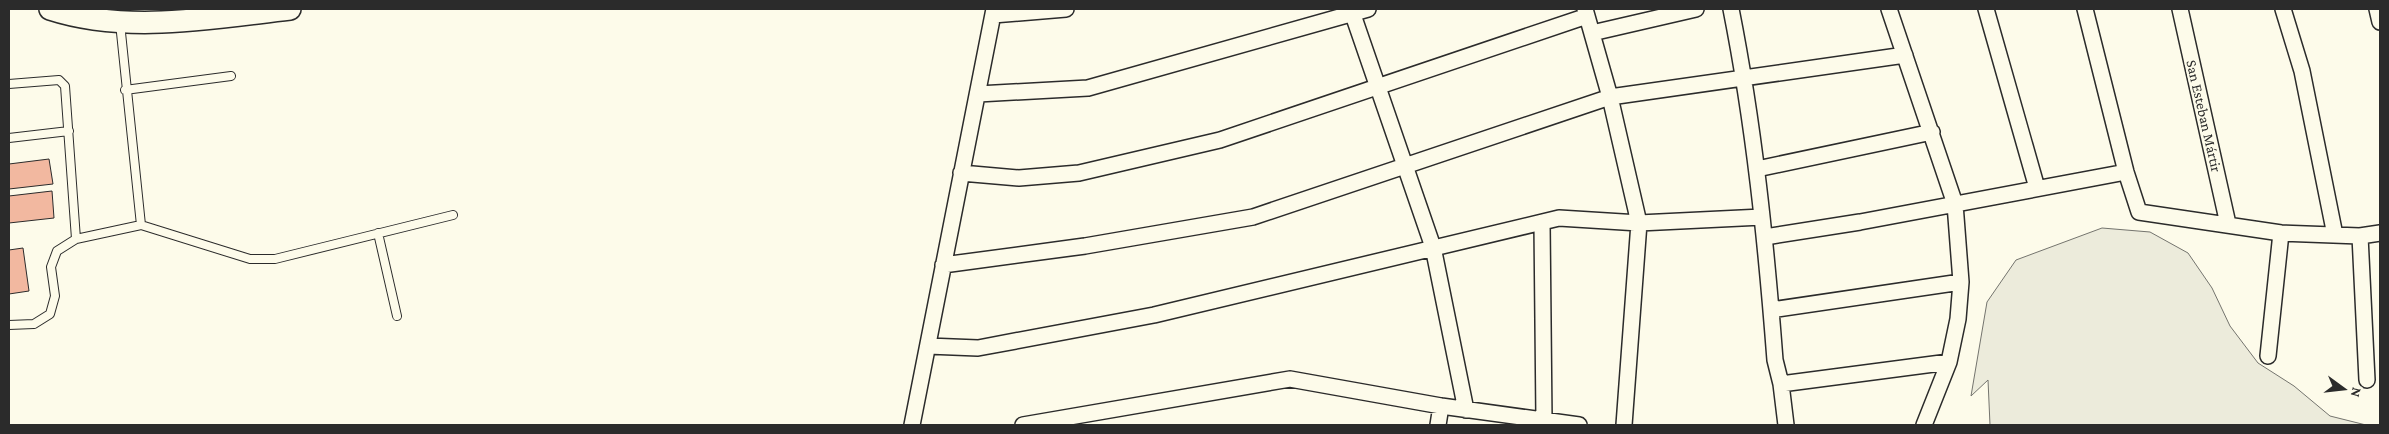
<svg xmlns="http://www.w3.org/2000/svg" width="2389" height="434" font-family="'Crimson Pro',serif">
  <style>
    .green { fill: #ecebdb; stroke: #74746e }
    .building { fill: #f2b8a0; stroke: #2b2b2b }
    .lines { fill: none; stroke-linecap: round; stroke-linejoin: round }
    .lane-casing { stroke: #2b2b2b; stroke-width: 10 }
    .street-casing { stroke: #2b2b2b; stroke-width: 18 }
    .secondary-casing { stroke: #2b2b2b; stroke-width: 24 }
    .lane { stroke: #fdfbea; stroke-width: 8 }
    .street { stroke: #fdfbea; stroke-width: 15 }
    .secondary { stroke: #fdfbea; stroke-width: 21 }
    .labels { text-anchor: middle; stroke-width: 4; stroke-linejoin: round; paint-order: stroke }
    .street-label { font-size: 15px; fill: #2b2b2b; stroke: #fdfbea }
  </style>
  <rect width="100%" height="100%" fill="#fdfbea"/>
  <path class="green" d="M2102 228 2150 232 2188 253 2212 288 2230 326 2258 363 2294 386 2330 416 2366 425H1990L1988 380 1971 396 1987 302 2016 260Z"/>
  <path class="building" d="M49 159 53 184 9 189V164Z
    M52 191 54 218 9 223V196Z
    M23 248 29 291 9 294V250Z"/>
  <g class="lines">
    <g class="lane-casing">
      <path id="lane" d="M9 84 59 80 65 86 76 239
        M125 90 231 76
        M9 138 69 131
        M141 225 250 259H275L453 215
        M378 233 397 316
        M9 325 34 324 50 314 55 296 51 267 57 251 76 239 141 225 120 23"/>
    </g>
    <g class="street-casing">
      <path id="street" d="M1351 9 1433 247 1466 410
        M1585 9 1610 97 1639 223 1624 425
        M1731 9C1754 125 1766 242 1775 360L1781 384 1786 425
        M1889 9 1955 204 1961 282 1958 319 1949 362 1924 425
        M1986 9 2037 188
        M2085 9 2126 172 2139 212 2281 233 2360 236 2380 233
        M2180 9 2228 224
        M2283 9 2302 71 2335 235
        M2377 9 2380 22
        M993 15 1066 9
        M1592 33 1696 9
        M978 94 1088 88 1368 9
        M1757 169 1932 132
        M961 173 1019 178 1079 173 1220 140 1587 16
        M1542 223 1544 420
        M2360 236 2367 380
        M1765 237 1860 222 2126 172
        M943 265 1085 246 1253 217 1610 97 1905 55
        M1771 310 1961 282
        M928 346 978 348 1154 315 1559 218 1639 223 1762 217
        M2268 356 2281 233
        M1781 384 1949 362
        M912 425 994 9
        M1023 425 1290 379 1441 406 1579 425
        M1438 425 1441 406"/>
    </g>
    <g class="secondary-casing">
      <path id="secondary" d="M50 9C127 34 211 18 290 9"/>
    </g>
    <use href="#lane" class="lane"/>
    <use href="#street" class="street"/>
    <use href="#secondary" class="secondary"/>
  </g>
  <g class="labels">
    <g class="street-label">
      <text transform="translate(2204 116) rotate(77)" y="5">San Esteban Mártir</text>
    </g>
  </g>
  <rect width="2389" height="434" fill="none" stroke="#2b2b2b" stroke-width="20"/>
  <g transform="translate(2344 389) rotate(105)" stroke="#fdfbea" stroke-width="4" paint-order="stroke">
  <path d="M0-4L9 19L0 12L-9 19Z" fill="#2b2b2b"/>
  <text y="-8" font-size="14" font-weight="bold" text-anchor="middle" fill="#2b2b2b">N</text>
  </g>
</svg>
